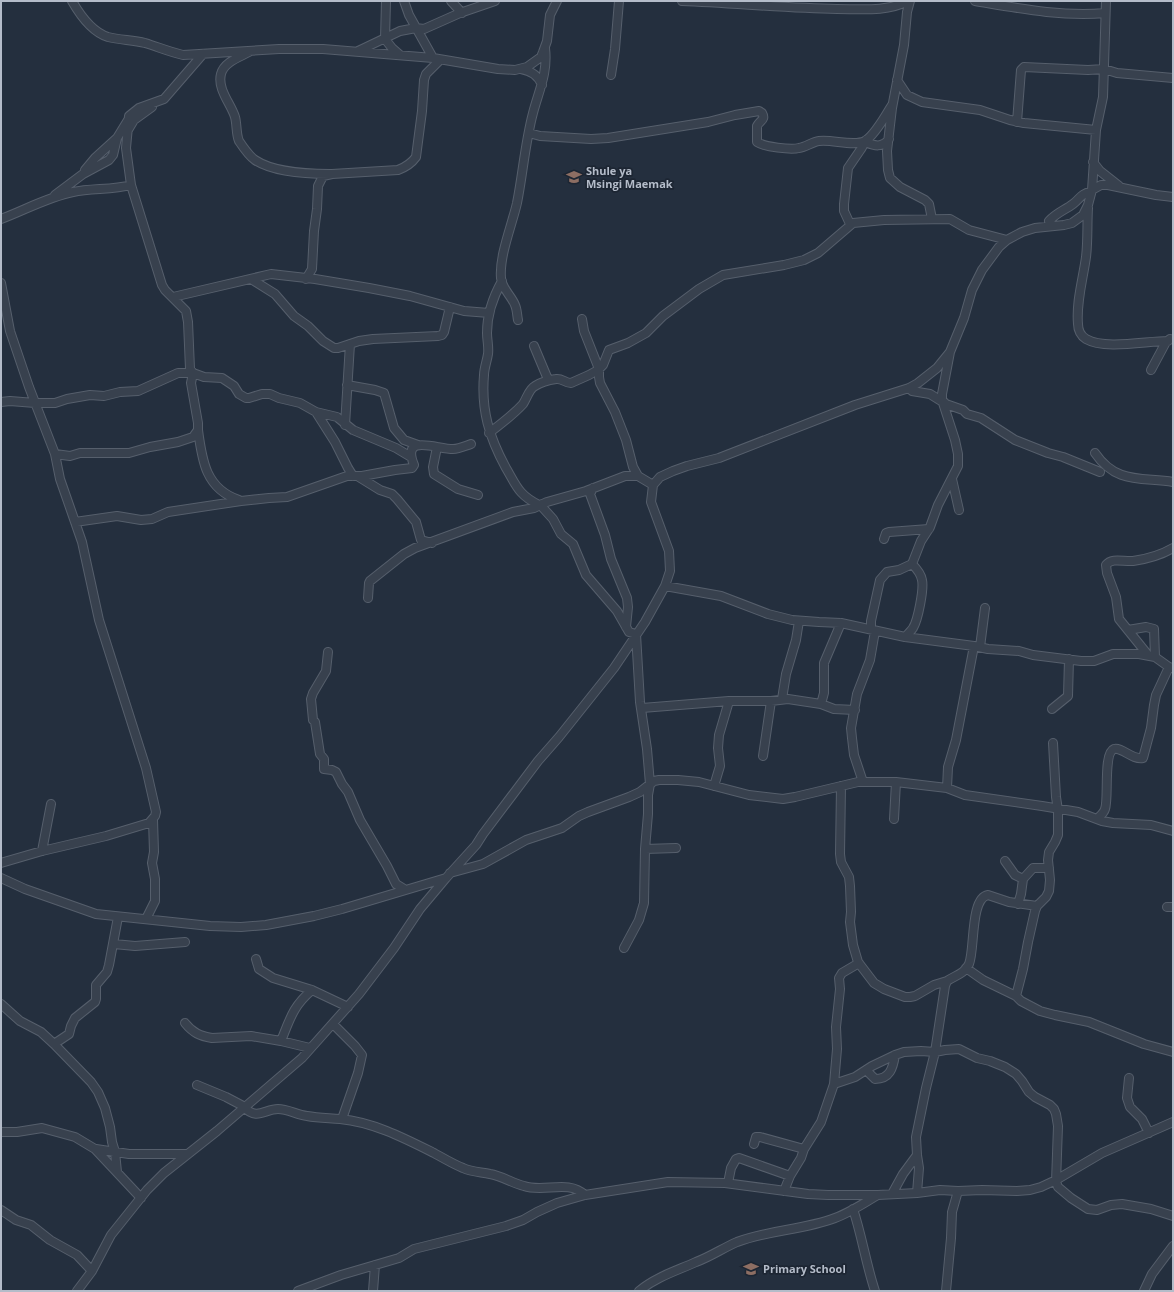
<svg xmlns="http://www.w3.org/2000/svg" width="1174" height="1292" font-family="'Open Sans',sans-serif">
  <style>
    .lines { fill: none; stroke-linecap: round; stroke-linejoin: round }
    .minor-casing { stroke: #565f6c; stroke-width: 10 }
    .minor { stroke: #38414e; stroke-width: 8 }
    .labels { text-anchor: middle; stroke-width: 3.5; stroke-linejoin: round; paint-order: stroke }
    .poi-label { font-size: 11px; font-weight: bold; fill: #b4bcc9; stroke: #1d2633; text-anchor: start }
  </style>
  <rect width="100%" height="100%" fill="#242f3e"/>
  <g class="lines">
    <g class="minor-casing">
      <path id="minor" d="M72 1C80 15 92 32 108 37 120 40 133 40 145 43 158 47 170 52 183 55L279 49H323L433 58 498 69 515 70 527 67 541 57 543 52 547 41 550 15 557 1
        M386 1 385 39 392 48 400 55
        M404 1 409 15 433 58
        M451 1 462 13
        M682 1C734 3 785 8 837 9 861 9 886 12 909 1
        M910 1 907 12 904 45 892 108 887 151 888 170 890 178 900 187 925 200 929 204 932 219
        M975 1C1017 8 1062 17 1105 13
        M358 51 400 31 416 28 424 29 460 13 495 1
        M249 52C240 57 224 62 221 74 217 89 231 104 235 117 237 124 236 134 239 141 243 147 249 156 255 160 273 172 308 174 330 174
        M521 69C531 71 538 75 542 85
        M611 75 615 49 619 1
        M897 80 907 95 922 102 980 110 1010 120 1024 123 1096 130
        M1017 122 1021 70 1024 67 1088 70 1104 69 1117 73 1173 78
        M128 130 134 120 152 107
        M529 133 540 136 591 139 608 138 708 122 735 115 759 111 762 113C766 120 760 120 757 126V142C764 147 791 150 799 148 806 147 812 142 819 141 832 139 854 147 865 141 875 135 886 115 892 105
        M865 142C875 146 882 148 889 139
        M1093 162 1100 171 1119 186
        M85 170 95 158 117 138
        M1092 190 1101 185H1108L1156 195 1173 197
        M55 195 83 174 109 160 113 155 117 138 128 120
        M1088 208C1087 224 1088 241 1086 257 1083 279 1076 302 1078 324 1078 330 1081 336 1086 339 1105 350 1146 341 1168 341
        M1 219C25 210 48 197 73 192 92 188 112 190 131 185
        M850 224 844 211V204L848 168 861 149 866 140
        M1053 226 1049 221C1056 213 1065 210 1073 204 1081 198 1080 194 1091 192
        M251 279 275 294 294 316 308 326 323 341 334 348H338L359 341 373 339 438 336 442 335 444 332 450 307
        M306 279 312 269 314 231 317 209 318 186 323 176 332 174 398 170C406 167 411 164 416 157L422 111 424 80 426 74 440 60
        M502 281C493 297 487 313 487 333 487 340 489 347 488 354 487 361 484 368 484 375 481 410 489 437 506 468 517 487 519 495 539 505
        M1 283 10 331 29 387 55 454 60 479 82 542 99 620 146 768 156 812 155 816 149 823 106 836 42 851 1 863
        M173 297 271 274 315 279 369 288 410 296 464 311 489 313
        M582 319 584 331 599 369V377L600 383 615 412 626 440 633 467 638 476
        M518 320C517 315 517 309 515 305 511 295 502 289 501 278 499 256 512 225 517 203 523 173 525 143 533 113 539 90 548 73 545 48
        M534 346 547 377 549 380
        M1151 370 1166 342 1170 339
        M347 385 375 390 384 393 394 428 404 440 418 445
        M909 388 912 391 930 394 946 404 963 410 967 414 981 418 1015 440 1048 453 1063 457 1100 472
        M1 402 10 401 35 403H55L67 399 90 395 104 396 120 392 138 391 178 373H193L204 377 222 378 234 386 239 394 246 398H249L262 394H270L279 398 300 403 316 412 337 417 353 430 396 448 411 457
        M946 404 942 400V394L950 352
        M316 412 335 442 348 468 353 476
        M345 425 350 344
        M198 430C202 461 206 489 239 500
        M489 433C501 424 513 415 523 404 527 398 529 389 535 386 541 382 549 380 556 379 562 378 565 383 571 383L589 375 598 370 603 365 609 350 628 343 646 333 663 316 699 289 723 275 784 265 804 260 818 253 853 223 884 220 950 219 969 230 1007 240
        M437 447 433 467 434 474 458 489 478 495
        M1095 453C1116 484 1141 477 1173 482
        M55 454 70 456 80 453H129L150 447 178 442 193 437 198 430V423L191 383 193 373 190 369 188 322 186 311 165 290 162 285 131 185 126 148 129 116 139 108 164 99 203 54
        M359 477 380 490 392 494 397 499 416 522 421 540 432 543
        M952 479 959 510
        M593 488 590 494 605 535 611 559 627 598 628 607 626 627
        M542 504 543 508 553 519 561 534 573 544 586 575 617 611 629 632 636 634 640 702 647 749 650 784 648 795V814L645 849 644 903 639 920 624 948
        M75 522 117 516 141 520 152 519 168 512 241 501 269 498 287 497 347 476H362L395 470 412 468 414 465C401 433 436 449 453 449 459 449 465 446 471 444
        M884 539 886 533 889 532 929 529
        M912 564 921 541 930 527 938 505 958 466V454L955 440 943 403
        M665 586 721 596 768 614 792 620 819 622 841 623 905 637 974 646 988 649 1019 651 1033 655 1081 661H1094L1113 654H1139L1155 657 1169 667 1173 668
        M368 598 369 583 370 581 404 554 415 548 513 512 534 508 547 502 586 491 625 476H638L653 485
        M871 629V621L880 580 887 572 899 570 912 564
        M1128 630 1146 627 1154 629 1155 657
        M905 637C907 635 911 631 913 628 918 620 924 589 922 580 921 574 917 569 912 564
        M980 647 985 608
        M328 652 326 671 313 693 311 699 313 720 315 722 320 754 324 759V769L332 770 336 772 342 784 348 792 360 820 387 866 396 884 404 889
        M1148 655 1119 619 1116 597 1107 573 1106 565C1112 557 1124 562 1133 561 1147 559 1161 555 1173 548
        M782 699 786 674 796 640 799 621
        M821 704 824 693V663L841 623
        M642 708 729 701H771L788 699 821 704 834 709 855 710
        M1052 709 1068 696 1069 659
        M763 756 771 701
        M863 782 854 755 852 738 851 728 857 694 870 660 875 631
        M714 786 720 766 718 748 719 735 729 701
        M841 786 840 854 841 862 849 877 850 886 851 912 850 922 853 945 858 962 874 983 884 989 905 997H910L915 996 934 985 947 981
        M947 788 948 767 956 740 974 646
        M894 819 896 782
        M1097 819C1100 816 1104 813 1105 809 1109 799 1103 753 1114 749 1122 747 1132 760 1143 758L1151 728 1154 705 1156 695 1169 667
        M645 849 676 848
        M42 851 51 804
        M1005 861 1015 875 1023 879 1021 894 1018 904
        M450 873 483 864 526 840 562 828 579 816 588 812 629 797 640 792 654 781 659 780H678L699 782 749 795 783 799 795 797 858 782H896L947 788 965 795 1042 806 1078 812 1102 821 1113 823 1151 825 1173 831
        M1 878 25 889 96 914 210 926 241 927 266 925 314 916 342 909 446 878
        M1023 879 1033 868H1049
        M1167 907H1173
        M146 919 155 901V879L152 863 154 852 153 820
        M114 944 135 946 185 942
        M256 959 259 969 273 978 312 990 348 1007
        M966 968 983 980 1016 996 1021 1001 1040 1011 1055 1015 1089 1022 1144 1044 1173 1052
        M1016 996 1023 969 1028 942 1035 911 1037 906 1046 897 1049 891 1050 880 1048 860 1049 852 1055 842 1058 835V810L1056 797 1053 743
        M1 1004 20 1021 41 1032 54 1044 91 1082 98 1092 105 1108 110 1127 112 1142 115 1152 117 1172
        M185 1023C193 1033 200 1036 212 1038L251 1036 281 1041 310 1048
        M333 1024 355 1046 362 1055 358 1073 342 1119
        M281 1041C290 1019 293 1006 312 990
        M54 1044 69 1034 71 1026 75 1018 95 1002 96 999V985L107 972 109 965 118 917
        M866 1070 875 1079C890 1079 893 1068 895 1055
        M1129 1078 1127 1098 1130 1107 1142 1119 1149 1133
        M834 1084 855 1077 872 1066 895 1055 904 1052 921 1051 935 1052 945 1050 959 1049 977 1058 990 1061 1005 1067 1016 1074 1022 1081 1029 1092 1035 1097 1050 1105 1054 1109 1056 1114 1058 1126 1056 1182 1058 1187 1071 1198 1088 1209 1097 1210 1111 1205 1122 1204 1151 1209 1173 1216
        M197 1085 226 1097 245 1107
        M244 1107C257 1121 265 1109 278 1109 288 1109 297 1115 307 1116 318 1118 329 1118 340 1119 373 1122 404 1138 434 1153 443 1158 453 1164 463 1168 472 1172 481 1172 490 1174 502 1176 512 1183 524 1186 544 1193 568 1179 585 1195
        M1 1132H17L42 1128 75 1137 95 1149 141 1198
        M754 1144 756 1137H760L804 1149
        M96 1149 129 1154H188
        M728 1183 731 1168 736 1159 739 1158 790 1176
        M784 1191 790 1176 801 1158 804 1149 821 1122 834 1084 837 1049 836 1027 840 989 839 978 842 973 859 963
        M917 1193 919 1168 917 1155 916 1137 926 1088 935 1052 945 986 947 981C956 975 964 974 969 964 975 950 970 898 988 895L1009 902 1037 906
        M892 1194 903 1174 917 1155
        M853 1209C862 1236 866 1264 875 1291
        M1 1210 16 1220 31 1225 50 1240 77 1255 92 1271
        M77 1291 92 1271 111 1235 147 1190 164 1173 217 1131 302 1058 359 994 394 948 420 909 446 878 476 845 483 834 538 761 559 737 614 668 645 622 665 586 670 571 669 551 651 502 653 485 660 477 673 471 687 466 719 458 855 405 909 388 918 383 937 368 950 352 964 318 972 290 982 270 999 247 1007 240 1022 232 1035 228 1064 225 1072 223 1083 215 1088 205 1092 190 1096 130 1103 97 1106 1
        M298 1291 341 1275 399 1258 414 1249 506 1226 523 1220 537 1212 557 1203 585 1195 668 1182 725 1183 808 1194 828 1195H878L917 1193 940 1190 958 1191 982 1190 1017 1191 1030 1190 1041 1187 1056 1180 1102 1153 1173 1122
        M373 1291 375 1265
        M639 1291C656 1277 676 1271 696 1262 710 1257 723 1248 737 1242 768 1230 804 1230 835 1218 849 1213 863 1204 876 1196
        M946 1291 951 1238 952 1212 958 1191
        M1144 1291 1152 1274 1173 1246"/>
    </g>
    <use href="#minor" class="minor"/>
  </g>
  <defs>
    <g id="school-bare" transform="scale(1.2)"><path d="M0-5L7-2L0 1L-7-2ZM-4 1L0 2.5L4 1V4Q0 6-4 4Z" fill="#8d6e63" stroke="#1d2633" stroke-width="2.5" paint-order="stroke"/></g>
  </defs>
  <g fill-rule="evenodd">
    <use href="#school-bare" x="574" y="177"/>
    <use href="#school-bare" x="751" y="1269"/>
  </g>
  <g class="labels">
    <g class="poi-label">
      <text x="586" y="175">Shule ya<tspan x="586" dy="13">Msingi Maemak</tspan></text>
      <text x="763" y="1273">Primary School</text>
    </g>
  </g>
  <rect width="1174" height="1292" fill="none" stroke="#b4bcc9" stroke-width="4"/>
</svg>
